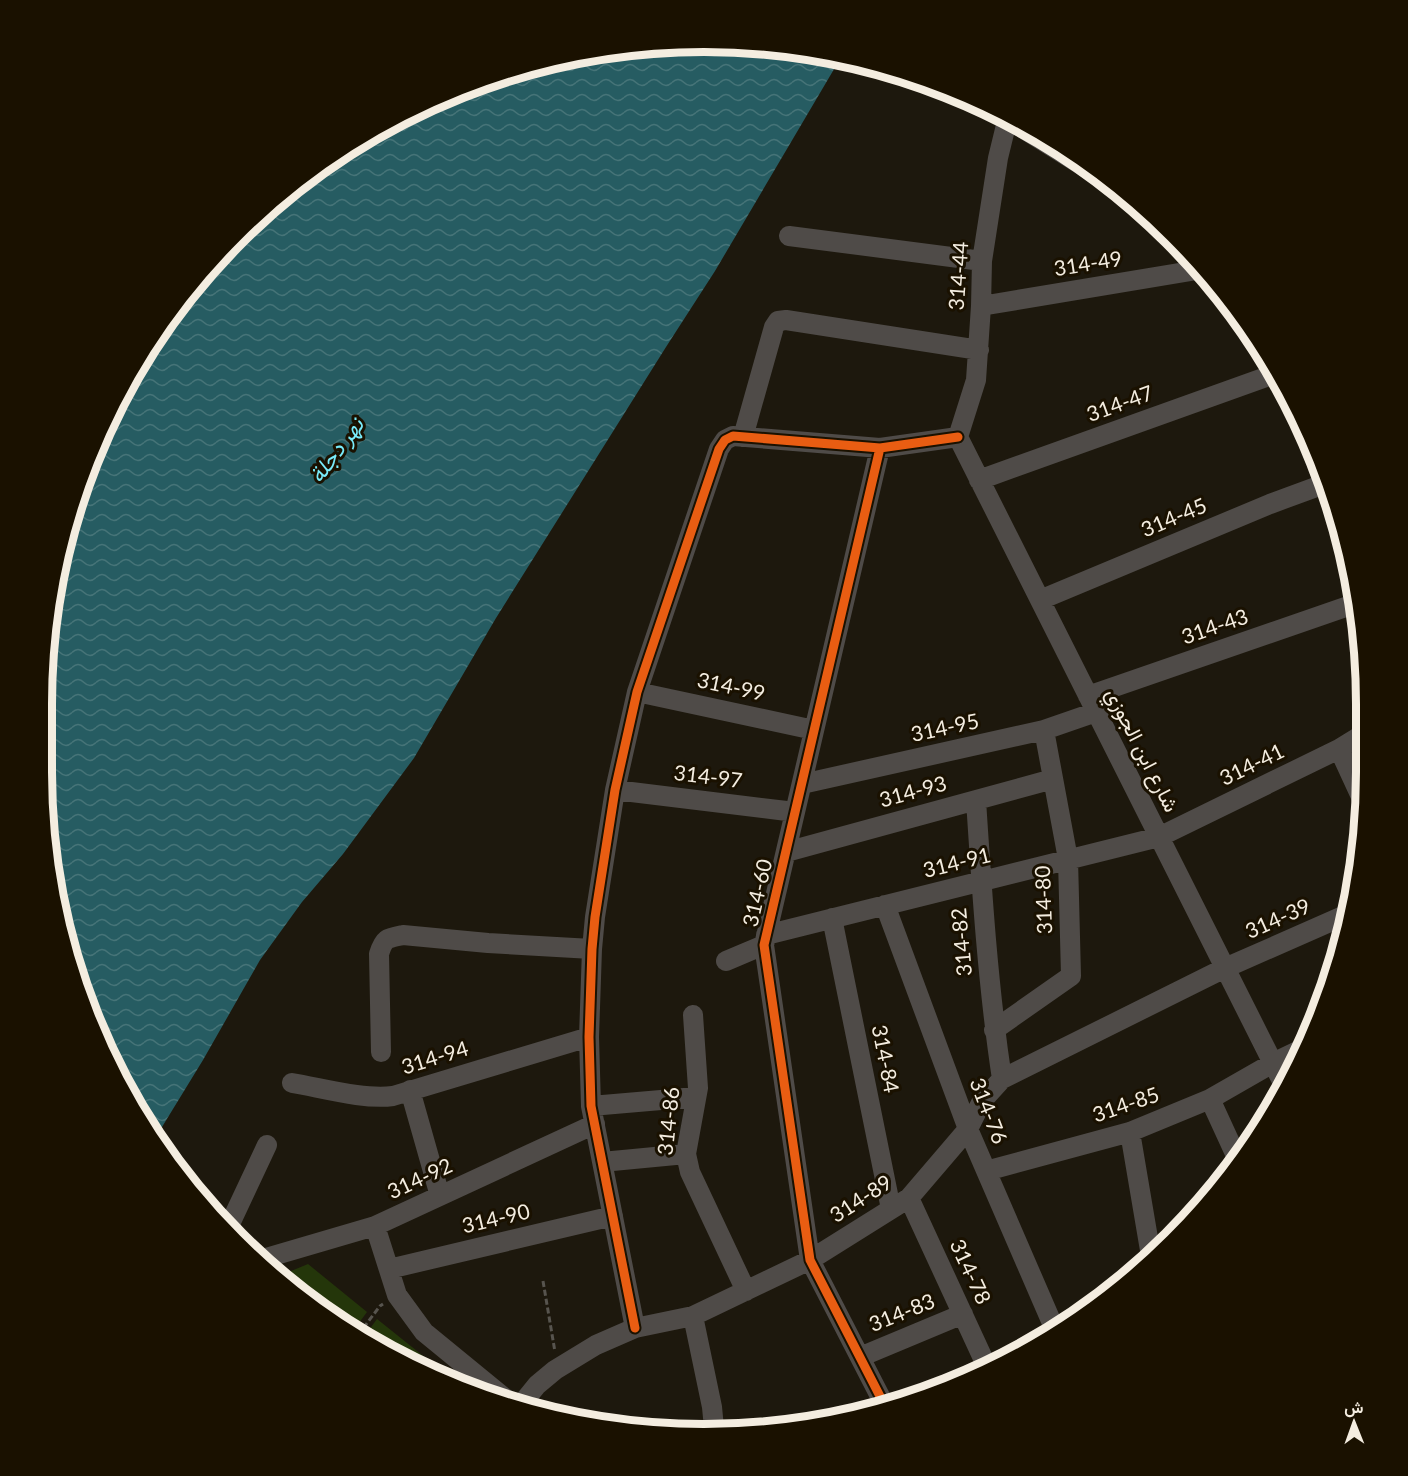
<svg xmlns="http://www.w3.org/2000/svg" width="1408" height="1476" font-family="Lato,Vazirmatn,sans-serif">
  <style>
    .green { fill: #24360a }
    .water { fill: url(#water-waves) }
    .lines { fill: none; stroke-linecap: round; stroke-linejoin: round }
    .path { stroke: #57544e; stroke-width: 3; stroke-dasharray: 6 3; stroke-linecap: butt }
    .minor { stroke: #4f4b48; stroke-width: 20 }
    .cycleway-casing { stroke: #1a1100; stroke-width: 13 }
    .cycleway { stroke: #e95d12; stroke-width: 9 }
    .labels { text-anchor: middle; stroke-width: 6; stroke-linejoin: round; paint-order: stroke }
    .street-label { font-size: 21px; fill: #f4ede0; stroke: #1a1100 }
    .water-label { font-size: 22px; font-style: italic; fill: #79ecfb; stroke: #1a1100 }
    .rim { fill: none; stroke: #f4ede0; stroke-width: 8 }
  </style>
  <defs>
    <pattern id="water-waves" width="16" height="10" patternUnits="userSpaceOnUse" patternTransform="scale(1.5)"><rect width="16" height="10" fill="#265c62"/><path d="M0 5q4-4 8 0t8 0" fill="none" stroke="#467478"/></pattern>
  </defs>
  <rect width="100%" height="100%" fill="#1d180d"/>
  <path class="green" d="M308 1264 367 1312 353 1331 287 1283 279 1276Z
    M377 1319 457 1383 373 1345 363 1338Z"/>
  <path class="water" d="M748 43 840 59 715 271 666 347 496 618 414 758 343 854 302 902 260 960 203 1060 154 1140 93 1026 55 901 43 660 65 532 110 411 179 301 268 206 373 131 492 77 618 48Z"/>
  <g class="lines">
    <path class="path" d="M180 1170 182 1164
      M543 1281 555 1352
      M358 1335 380 1306 383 1304"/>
    <path class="minor" d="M990 108 1115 186
      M789 236 982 261
      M981 306 1203 269
      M743 437 774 327 778 321 786 320 979 350
      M958 437 1284 1085
      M958 437 976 380 981 306 982 261 998 158 1008 117
      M880 448 764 945 810 1260 885 1406
      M979 480 1277 373
      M1040 600 1270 504 1327 483
      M637 692 814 730
      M1088 696 1357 603
      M1339 749 1363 801
      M802 784 1044 730 1096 712
      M615 790 795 812
      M976 800C982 893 988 986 1002 1079
      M786 852 1053 779
      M885 905 968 1129 1055 1330
      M832 918 891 1209
      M766 935 1159 837 1339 749 1365 733
      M726 961 764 945
      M693 1015 698 1088 686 1154 690 1172 746 1291
      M994 1030 1071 976 1068 859 1044 730
      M381 1052 379 954C384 938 387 938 403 935L488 943 592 949
      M292 1083C322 1088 364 1100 393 1096L589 1037
      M410 1090 440 1196
      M1210 1099 1238 1160
      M591 1106 696 1097
      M1130 1132 1151 1256
      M602 1162 686 1154
      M986 1171 1130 1132 1210 1099 1273 1063 1304 1048
      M909 1198 987 1367
      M229 1226 267 1145
      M375 1226 397 1295 424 1332 512 1404
      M259 1260 375 1226 595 1124
      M389 1269 613 1216
      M693 1316 712 1407 714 1428
      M635 1328 591 1106 589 1037 592 949 595 917 615 790 637 692 719 449 725 440 733 436 880 448 958 437
      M860 1357 963 1314
      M520 1406 537 1385 555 1370 596 1345 635 1328 693 1316 810 1260 909 1198 968 1129 982 1101 1002 1079 1225 968 1350 913"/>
    <g class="cycleway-casing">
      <path id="cycleway" d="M880 448 764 945 810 1260 885 1406
        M635 1328 591 1106 589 1037 592 949 595 917 615 790 637 692 719 449 725 440 733 436 880 448 958 437"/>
    </g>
    <use href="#cycleway" class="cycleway"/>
  </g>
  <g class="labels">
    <g class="street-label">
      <text transform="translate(1088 264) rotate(-9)" y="7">314-49</text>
      <text transform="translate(959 276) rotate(-86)" y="7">314-44</text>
      <text transform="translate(1120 404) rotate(-20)" y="7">314-47</text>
      <text transform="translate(1174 518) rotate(-23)" y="7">314-45</text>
      <text transform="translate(1215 627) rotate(-19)" y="7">314-43</text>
      <text transform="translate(731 687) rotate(12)" y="7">314-99</text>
      <text transform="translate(945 728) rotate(-12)" y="7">314-95</text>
      <text transform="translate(1142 750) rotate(63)" y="7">شارع ابن الجوزي</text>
      <text transform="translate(1252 765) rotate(-26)" y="7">314-41</text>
      <text transform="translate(708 777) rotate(7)" y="7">314-97</text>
      <text transform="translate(913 792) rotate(-15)" y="7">314-93</text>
      <text transform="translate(957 863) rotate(-14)" y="7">314-91</text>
      <text transform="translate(758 893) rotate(-77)" y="7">314-60</text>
      <text transform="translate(1044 900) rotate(-92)" y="7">314-80</text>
      <text transform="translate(1278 919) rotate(-24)" y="7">314-39</text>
      <text transform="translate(962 942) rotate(-95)" y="7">314-82</text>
      <text transform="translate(435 1058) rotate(-17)" y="7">314-94</text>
      <text transform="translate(885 1059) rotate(79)" y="7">314-84</text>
      <text transform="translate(1126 1105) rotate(-19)" y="7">314-85</text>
      <text transform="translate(988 1111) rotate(69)" y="7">314-76</text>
      <text transform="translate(669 1121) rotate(-84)" y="7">314-86</text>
      <text transform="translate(420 1179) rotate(-25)" y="7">314-92</text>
      <text transform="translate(861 1199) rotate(-33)" y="7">314-89</text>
      <text transform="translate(496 1219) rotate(-13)" y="7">314-90</text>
      <text transform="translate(970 1272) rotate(65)" y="7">314-78</text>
      <text transform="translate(902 1313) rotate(-22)" y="7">314-83</text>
    </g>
    <g class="water-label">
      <text transform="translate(336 450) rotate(-53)" y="8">نهر دجلة</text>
    </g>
  </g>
  <path d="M0 0H1408V1476H0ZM704 52H704A652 652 0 0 1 1356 704V772A652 652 0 0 1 704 1424H704A652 652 0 0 1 52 772V704A652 652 0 0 1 704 52Z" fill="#1a1100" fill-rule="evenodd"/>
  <path class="rim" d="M704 52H704A652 652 0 0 1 1356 704V772A652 652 0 0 1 704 1424H704A652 652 0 0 1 52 772V704A652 652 0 0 1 704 52Z"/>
  <g transform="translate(1354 1422) rotate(359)" stroke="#1a1100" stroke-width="4.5" paint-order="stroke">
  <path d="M0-4.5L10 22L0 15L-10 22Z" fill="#f4ede0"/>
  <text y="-9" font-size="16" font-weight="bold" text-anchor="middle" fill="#f4ede0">ش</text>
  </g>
</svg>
